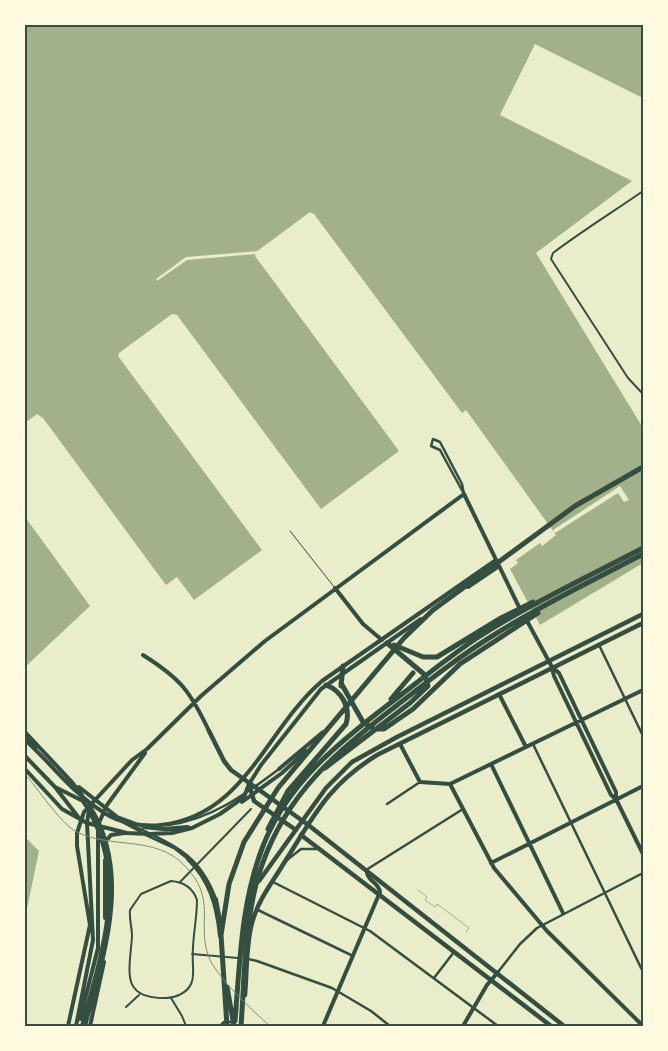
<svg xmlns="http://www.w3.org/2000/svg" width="668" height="1051" font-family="Rubik,sans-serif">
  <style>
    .water { fill: #a3b18a }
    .pier { fill: #e9edc9 }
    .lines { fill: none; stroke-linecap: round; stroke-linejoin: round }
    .stream { stroke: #a3b18a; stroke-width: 1 }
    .service { stroke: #344e41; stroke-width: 1 }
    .pedestrian { stroke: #344e41; stroke-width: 2 }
    .minor { stroke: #344e41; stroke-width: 2.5 }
    .tertiary { stroke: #344e41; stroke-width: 4 }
    .primary { stroke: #344e41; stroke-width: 4.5 }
    .trunk { stroke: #344e41; stroke-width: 4.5 }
    .motorway { stroke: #344e41; stroke-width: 5 }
    .tram { stroke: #7c8e77; stroke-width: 1 }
    .neatline { fill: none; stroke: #344e41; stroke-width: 2 }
  </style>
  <rect width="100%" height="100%" fill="#e9edc9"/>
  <path class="water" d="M25 25H643V98L535 44 500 115 632 181 536 253 643 428V563L540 625 510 569 518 563 516 560 540 543 542 546 556 535 466 410 462 413 314 214 310 212 256 252 255 256 399 451 321 509 177 315 172 314 119 353 118 356 262 550 194 600 177 577 166 585 43 418 37 414 25 423Z
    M25 517 90 606 25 667Z
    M25 837 39 851 25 918Z"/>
  <path class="pier" d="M258 251 255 254 187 260 157 281 156 279 186 257Z
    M620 486 629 500 624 502 618 493 555 533 553 530Z"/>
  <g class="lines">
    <path class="stream" d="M418 890 427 897 425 900 435 907 437 904 469 928 466 932"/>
    <path class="service" d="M290 531 335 588"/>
    <path class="pedestrian" d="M643 191C613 212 582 231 553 253L551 259 628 378 643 394
      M171 881C184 882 193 888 197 900 197 922 191 943 193 965 193 971 194 978 191 984 187 993 175 998 166 998 119 999 130 970 132 936 132 927 129 919 130 910L141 894Z
      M180 882 251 809
      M192 954 238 958
      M171 998 182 1016 186 1026
      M126 1007 139 995"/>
    <path class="minor" d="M433 439 440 442 462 484 464 494 440 450 431 446Z
      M599 645 643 736
      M533 744 643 972
      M387 804 420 782
      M116 816 135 823
      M122 822 141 832
      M132 825C173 845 199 853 216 899
      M168 825C210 820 246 794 279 769
      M146 835 174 848 188 859
      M287 860 301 849H317
      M366 870 463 809
      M273 882 370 931 498 1026
      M258 910 353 956
      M248 959 257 961 332 988 371 1011 390 1026
      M498 972 520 944 537 928 643 873
      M434 978 454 952
      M220 1026 224 1022H234"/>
    <path class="tertiary" d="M468 587 499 566
      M335 588 363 624 382 640
      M526 619 552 667 559 673 616 792V799
      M143 655C181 679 190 691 209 731
      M552 668 554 676 611 795 616 799 643 854
      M499 694 526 747
      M25 732 71 781
      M25 735 36 747
      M25 740C52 764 72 793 103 812 119 823 142 827 161 825 245 816 265 730 322 681L496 560
      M400 744 420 782 450 784
      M25 756 55 787
      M491 764 563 913
      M25 769 62 809 87 823 127 833 149 834 172 833 192 828 220 814 244 797 249 784 261 765 321 689 421 619
      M279 769 323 732
      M71 781 82 795
      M450 784 494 868 547 931 641 1024
      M450 784 643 690
      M79 787 116 816
      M81 798C131 870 103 948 82 1026
      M242 802 282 773 306 751
      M79 818 55 787 81 800
      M143 827 163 829 188 827
      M106 841 111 835 124 833
      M188 859C210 880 217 906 220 936
      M105 860V918
      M491 863 643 786
      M216 899 221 926
      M80 1019 98 948V825L107 805 145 753
      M68 1026 90 925 77 846V833L84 812 132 760 147 749 201 696 265 641 464 494 521 611
      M76 1026 93 940 87 823 89 810
      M85 1026C104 955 133 872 89 805
      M90 1026 104 962
      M323 1026 380 892C379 883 369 882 367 873
      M386 1026 387 1025
      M463 1026 487 985 498 972"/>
    <path class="primary" d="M307 824 564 1026
      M301 835 551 1026"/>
    <path class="trunk" d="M209 731 224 761 231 770 307 824
      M249 784 254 801 296 830
      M259 881 326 788 352 762 397 737 643 614
      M245 995C247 971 246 945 252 923 258 900 272 883 284 863 314 816 327 786 377 755L643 623"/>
    <path class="motorway" d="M394 645 423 657H437L501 618 533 602
      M341 683 363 722 374 729H384L413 709 460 664 538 613
      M341 686 343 666
      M391 699 413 673
      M325 768 410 703 428 686 425 675 387 643
      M268 829 288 791 346 724C351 708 342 691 326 685
      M227 987 234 1026
      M235 1021C240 961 241 902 263 846 287 784 338 743 389 704 418 682 447 658 477 638 530 604 587 577 643 548
      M227 1026 221 935 229 884 244 842 278 788 404 638 433 610 575 506 643 467
      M241 1026C245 973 244 916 262 865 287 793 337 751 396 706 428 681 461 655 497 633 543 604 594 580 643 554"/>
    <path class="tram" d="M25 774C38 789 60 822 75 831 110 850 155 834 185 866 217 899 197 922 208 955 215 976 253 1011 270 1026"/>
  </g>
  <rect width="668" height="1051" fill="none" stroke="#fefae0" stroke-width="52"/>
  <rect x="26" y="26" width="616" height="999" class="neatline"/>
</svg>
